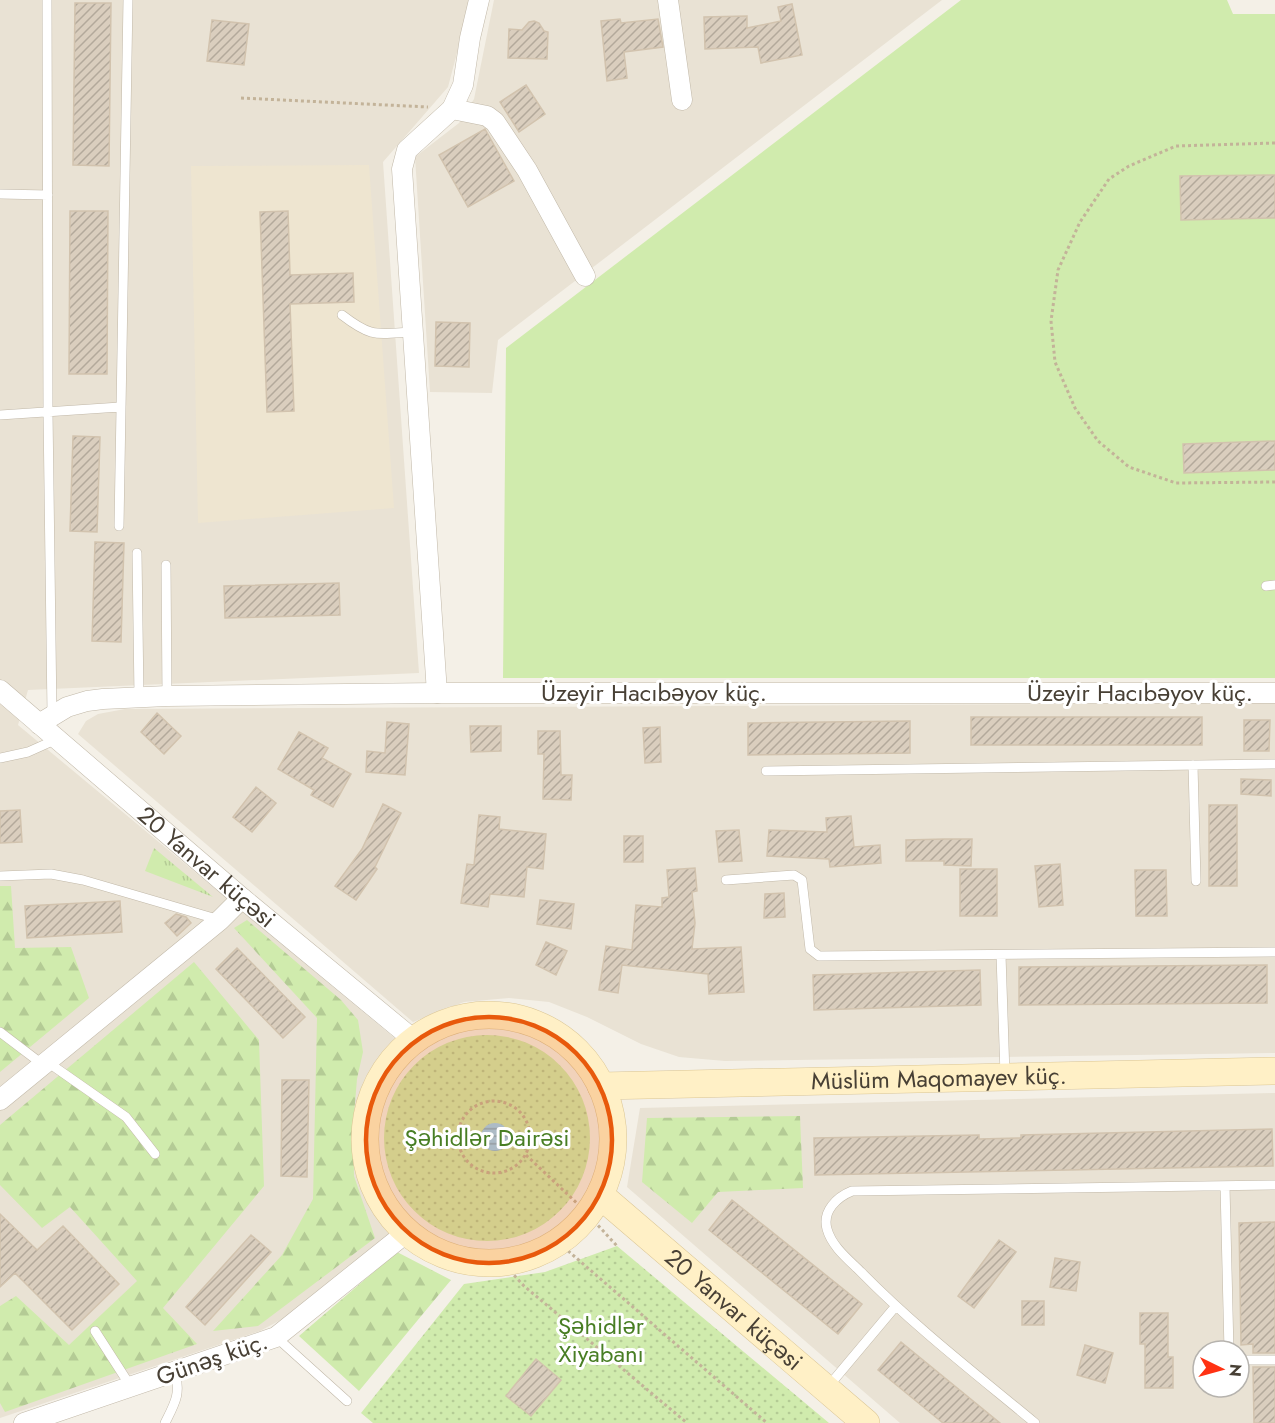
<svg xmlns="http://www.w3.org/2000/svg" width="1275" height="1423" font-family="Jost,sans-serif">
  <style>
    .residential { fill: #e9e2d4; fill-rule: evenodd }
    .education { fill: #eee5d0 }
    .grass { fill: url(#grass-tufts) }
    .forest { fill: url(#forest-firs) }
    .park { fill: url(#park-dots) }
    .garden { fill: #d0ebad }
    .water { fill: url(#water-rules) }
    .building { fill: url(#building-hatch); stroke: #d2c3ae; stroke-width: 1.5 }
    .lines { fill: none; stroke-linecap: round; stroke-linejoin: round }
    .lane-casing { stroke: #c1b8a8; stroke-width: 10 }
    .street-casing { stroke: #c1b8a8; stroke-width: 21 }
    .secondary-casing { stroke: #dbc695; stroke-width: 28 }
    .path { stroke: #c3b399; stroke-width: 3; stroke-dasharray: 3 3; stroke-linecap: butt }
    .lane { stroke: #fff; stroke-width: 9 }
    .street { stroke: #fff; stroke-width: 20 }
    .secondary { stroke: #fff0c6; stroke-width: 27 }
    .marked { fill: #e8590c; fill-opacity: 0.2; stroke: #e8590c; stroke-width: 4.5; stroke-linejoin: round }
    .labels { text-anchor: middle; stroke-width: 6; stroke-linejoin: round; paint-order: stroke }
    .street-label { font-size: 24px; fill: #484035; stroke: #fff }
    .park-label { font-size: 24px; fill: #487e24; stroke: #fff }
  </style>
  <defs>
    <pattern id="grass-tufts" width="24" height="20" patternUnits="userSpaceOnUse" patternTransform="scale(1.5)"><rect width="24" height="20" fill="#d0ebad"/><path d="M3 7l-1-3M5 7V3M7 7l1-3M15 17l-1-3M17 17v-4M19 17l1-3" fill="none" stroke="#b4cb95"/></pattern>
    <pattern id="forest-firs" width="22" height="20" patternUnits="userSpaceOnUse" patternTransform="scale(1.5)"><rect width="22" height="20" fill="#d0ebad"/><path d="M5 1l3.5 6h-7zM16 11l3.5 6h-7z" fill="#b4cb95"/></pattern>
    <pattern id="park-dots" width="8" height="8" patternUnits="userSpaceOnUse" patternTransform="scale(1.5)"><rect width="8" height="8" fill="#d0ebad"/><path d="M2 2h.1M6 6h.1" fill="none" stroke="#b4cb95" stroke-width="1.8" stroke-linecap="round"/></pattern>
    <pattern id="water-rules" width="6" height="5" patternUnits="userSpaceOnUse" patternTransform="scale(1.5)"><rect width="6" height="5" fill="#9fd4f5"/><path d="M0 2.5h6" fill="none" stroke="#84adc7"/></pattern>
    <pattern id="building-hatch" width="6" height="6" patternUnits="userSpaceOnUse" patternTransform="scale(1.5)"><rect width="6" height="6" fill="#dacebe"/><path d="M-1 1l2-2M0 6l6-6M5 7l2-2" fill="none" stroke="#b3a99b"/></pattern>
  </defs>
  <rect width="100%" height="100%" fill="#f4f0e7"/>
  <path class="residential" d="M0 0H471L448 87 383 162 419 673 28 690 18 725 397 1040 376 1071 365 1094 359 1119 358 1147 361 1173 371 1199 393 1233 288 1316 260 1331 0 1418Z
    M494 0H942L498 340 492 393 430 392 415 157 459 123 474 99Z
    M1275 703V1053L725 1061 679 1057 641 1044 587 1017 549 1002 509 998 464 1002 413 1022 78 734 86 721 98 714 125 709Z
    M1275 1093V1423H900L627 1187 640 1108ZM1203 1351H1239V1387H1203Z"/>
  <path class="education" d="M369 165 394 508 198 523 191 166Z"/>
  <path class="grass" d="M154 848 213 897 145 871Z"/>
  <path class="forest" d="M0 886H11L15 948 71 947 89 998 0 1072Z
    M247 920 341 1000 358 1020 363 1052 357 1079 353 1127 354 1176 375 1238 258 1326 213 1331 282 1255 313 1199 317 1018 234 928Z
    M194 962 259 1040 264 1186 163 1308 197 1344 5 1412 0 1403V1306L16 1296 69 1345 137 1281 70 1207 42 1228 0 1185V1125Z
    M800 1116 803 1188 718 1192 692 1223 642 1182 647 1118Z
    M397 1252 451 1280 359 1391 299 1336Z"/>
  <path class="park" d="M384 1138a103 103 0 1 1 206 0a103 103 0 1 1-206 0Z
    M617 1246 829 1423H373L361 1413 464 1284 545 1272Z"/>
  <path class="garden" d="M961 0H1227L1233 14H1275V678H503L506 348Z"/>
  <path class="water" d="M481 1137a14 14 0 1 1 28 0a14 14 0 1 1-28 0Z"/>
  <path class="building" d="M75 3H111L109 166 73 165Z
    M792 4 802 55 761 63 758 47 705 49 704 17 747 16V28L781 21 778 7Z
    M620 19 621 23 658 19 663 47 624 52 627 78 607 81 601 21Z
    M212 20 249 24 244 65 207 61Z
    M534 21 539 23 544 31 548 32 547 59 508 58 509 29 522 30 529 22Z
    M526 85 545 114 519 132 500 102Z
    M485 129 514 181 468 207 439 155Z
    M1275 175V218L1181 220 1180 176Z
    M70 211H108L107 374H69Z
    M288 211 290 275 353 273 354 302 290 304 294 411 267 412 260 212Z
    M436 322 470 323 469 367 435 366Z
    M73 436 100 437 97 532 70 531Z
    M1275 441V470L1184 473 1183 444Z
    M95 542 124 543 121 642 92 641Z
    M339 583 340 615 225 618 224 586Z
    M157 713 181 736 164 754 141 732Z
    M971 717H1202V745H971Z
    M1244 720H1270L1269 751H1244Z
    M910 721V753L748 755V723Z
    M387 722 409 724 405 775 366 772 367 751 385 753Z
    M470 726H501V751L471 752Z
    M660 727 661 762 645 763 643 728Z
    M538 731H560L561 775H572L571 800 543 799 544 754H538Z
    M299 732 328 748 322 758 351 774 333 807 311 795 314 790 278 769Z
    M1241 779 1271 780V796L1241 794Z
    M256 787 276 803 252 832 233 817Z
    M383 804 401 813 375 867 377 869 356 900 335 886 362 849Z
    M1209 805H1237V886H1209Z
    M20 810 22 842 0 843V811Z
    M479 815 500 817 499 829 546 834 543 869 527 867 524 897 490 894 488 907 461 903 467 864 474 865Z
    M851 816 854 847 880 845 881 863 830 867 829 859 767 856 769 830 827 832 826 818Z
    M739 830 742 861 719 862 716 831Z
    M624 836H643V862H624Z
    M945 839H972L971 866 944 865V861H906V840Z
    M1060 864 1063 905 1039 907 1035 866Z
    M695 868 697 891 692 892 695 923 692 949 741 947 744 992 709 994 708 974 622 965 618 993 599 990 606 946 632 950 636 905 662 907V898L669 897 667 870Z
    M960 869H997V916H960Z
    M1135 870H1166L1167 916H1136Z
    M784 893 785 917 764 918 765 894Z
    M540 900 574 904 571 929 537 924Z
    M120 901 122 932 27 938 25 906Z
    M176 914 186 917 191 923 177 936 165 923Z
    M546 942 567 951 556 975 536 965Z
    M237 948 305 1017 283 1038 216 969Z
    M1267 965V1003L1019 1005V967Z
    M980 970 981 1005 814 1010 813 975Z
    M282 1080H309L307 1177 281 1176Z
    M1272 1129 1273 1166 815 1175 814 1138 979 1135V1139L1021 1138V1135Z
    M732 1200 862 1304 838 1334 709 1230Z
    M0 1214 37 1250 63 1226 119 1284 72 1330 15 1273 0 1287Z
    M1275 1222V1353H1253V1344L1241 1345 1239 1223Z
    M251 1235 271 1252 205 1325 186 1307Z
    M999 1240 1016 1252 974 1308 958 1296Z
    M1055 1258 1080 1262 1076 1291 1050 1287Z
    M1022 1301H1044V1325H1022Z
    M1140 1313H1168V1357H1173V1388H1145V1344H1140Z
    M901 1342 1000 1423H943L878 1370Z
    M1085 1345 1113 1353 1105 1383 1077 1375Z
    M536 1359 561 1380 531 1416 506 1396Z
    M1253 1367H1275V1423H1254Z"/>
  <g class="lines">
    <g class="lane-casing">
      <path id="lane" d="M47 0 48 412 52 715
        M0 194 48 195
        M342 315C372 338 376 334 413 332
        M0 415 120 407
        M119 526 128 0
        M137 553 139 697
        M166 565 167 696
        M1266 586 1275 585
        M0 758 28 752 57 739
        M1193 765 1196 881
        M766 771 1275 764
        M0 876 51 874 83 880 220 920
        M726 880 794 875 802 880 810 949 819 956 1275 952
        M1001 955 1005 1075
        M0 1032 42 1064
        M46 1061 126 1117 155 1154
        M1225 1186 1229 1351
        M95 1331 131 1387
        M276 1337 347 1401
        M1239 1360H1275
        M827 1388 895 1307
        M165 1423C175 1403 181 1394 175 1372
        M1035 1423C976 1374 915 1327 861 1272 849 1260 832 1247 827 1229 822 1211 837 1197 852 1191L1275 1185"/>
    </g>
    <g class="street-casing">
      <g id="street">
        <path d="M668 0 682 100"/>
        <path d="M452 109 487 116 495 122 527 170 585 276"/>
        <path id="s1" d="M0 690 242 898 414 1040"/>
        <path d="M437 693 402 169 407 150 452 109 463 85 470 38 479 0"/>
        <path d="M39 724 67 707 87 701 103 699 167 696 437 693H1275"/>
        <path d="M0 1100 220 920 242 898"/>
        <path d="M24 1423 276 1337 406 1233"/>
      </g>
    </g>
    <g class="secondary-casing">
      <g id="secondary">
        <circle cx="489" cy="1139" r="124"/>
        <path id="s2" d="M601 1086 1275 1071"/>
        <path id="s3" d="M600 1195 866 1423"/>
      </g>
    </g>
    <path class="path" d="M241 98 428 107
      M1275 143 1176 146 1129 166 1109 179 1080 222 1058 270 1051 321 1055 362 1075 408 1098 441 1129 467 1176 483 1275 482
      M458 1137a36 36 0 1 1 72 0a36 36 0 1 1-72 0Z
      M526 1155 581 1207
      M594 1221 617 1246
      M559 1243 767 1423
      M502 1262 524 1286 687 1423"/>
    <use href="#lane" class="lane"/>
    <use href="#street" class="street"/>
    <use href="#secondary" class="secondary"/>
  </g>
  <path class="marked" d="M366 1140a123 123 0 1 1 246 0a123 123 0 1 1-246 0Z"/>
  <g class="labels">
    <g class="street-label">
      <text x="654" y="701">Üzeyir Hacıbəyov küç.</text>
      <text x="1140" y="701">Üzeyir Hacıbəyov küç.</text>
      <text dy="8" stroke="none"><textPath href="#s1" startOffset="272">20 Yanvar küçəsi</textPath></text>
      <text dy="8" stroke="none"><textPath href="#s2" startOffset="338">Müslüm Maqomayev küç.</textPath></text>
      <text dy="8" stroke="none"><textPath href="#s3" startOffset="176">20 Yanvar küçəsi</textPath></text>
      <text transform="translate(212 1359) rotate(-19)" y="8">Günəş küç.</text>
    </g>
    <g class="park-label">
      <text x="487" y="1146">Şəhidlər Dairəsi</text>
      <text x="601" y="1334">Şəhidlər<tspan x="601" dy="28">Xiyabanı</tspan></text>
    </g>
  </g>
  <g transform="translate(1221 1369) rotate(95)"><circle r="28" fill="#ffffff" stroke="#b6b3ae" stroke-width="1.5"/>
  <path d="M0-4.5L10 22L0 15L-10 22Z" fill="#ff3213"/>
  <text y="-9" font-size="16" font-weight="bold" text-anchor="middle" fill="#484035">N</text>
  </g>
</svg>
